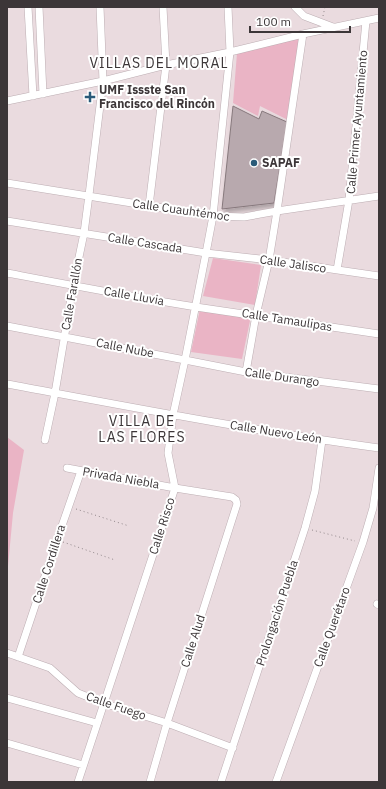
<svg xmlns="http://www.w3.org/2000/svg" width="386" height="789" font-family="'IBM Plex Sans',sans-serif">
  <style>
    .green { fill: #eab4c5 }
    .building { fill: #b8a9ae; stroke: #87797d; filter: url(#shadow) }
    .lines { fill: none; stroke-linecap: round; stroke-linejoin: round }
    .minor-casing { stroke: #bdaeb3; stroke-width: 8 }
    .path { stroke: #91878a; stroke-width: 1; stroke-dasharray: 1 3; stroke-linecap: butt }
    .minor { stroke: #fff; stroke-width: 7 }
    .poi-dot { fill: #2a5b79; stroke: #fff; stroke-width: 1.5 }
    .labels { text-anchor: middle; stroke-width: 4; stroke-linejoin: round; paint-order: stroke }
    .poi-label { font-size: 12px; font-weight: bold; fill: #3c3638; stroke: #fff; text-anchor: start }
    .street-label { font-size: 12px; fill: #3c3638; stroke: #fff }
    .quarter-label { font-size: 14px; letter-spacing: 1px; fill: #3c3638; stroke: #fff }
  </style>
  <defs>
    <filter id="shadow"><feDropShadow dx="2" dy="3.5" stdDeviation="2" flood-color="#0004"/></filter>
  </defs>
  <rect width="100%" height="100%" fill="#eadbdf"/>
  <path class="green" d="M300 37 288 120 260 106 258 116 233 103 237 53Z
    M213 258 261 265 255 305 203 296Z
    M200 309 251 316 242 359 191 352Z
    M7 437 24 450 13 513 7 577Z"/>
  <path class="building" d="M233 106 259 119 262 111 287 122 274 203 222 209Z"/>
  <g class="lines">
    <g class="minor-casing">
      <path id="minor" d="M28 7 33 96
        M39 7 43 94
        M295 7 304 16 333 27
        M7 101 103 81 166 65 230 52 303 34 379 18
        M7 183 213 216 244 217 277 211 379 196
        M149 206 166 65 163 7
        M7 221 206 253 269 260 379 276
        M337 270 349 200 366 21
        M7 273C70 285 132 297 196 307 257 316 318 325 379 334
        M7 326 185 360 246 372 379 389
        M246 372 256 315 269 260 277 211 303 34
        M7 384C131 407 254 431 379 448
        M45 440 55 393 73 286 84 233 89 195 103 81 100 7
        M67 468 175 488 232 497 236 500 237 504 167 723 150 782
        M377 604 379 605
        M7 653 50 668 78 693 103 703 167 723 233 748
        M18 657 57 540 81 471
        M7 698 97 723
        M7 743 83 765
        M78 782 175 488 168 453 173 415 185 360 206 253 213 216 230 52 228 7
        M221 782 305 528 315 491 322 440
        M276 782 363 542 373 508 379 468"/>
    </g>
    <path class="path" d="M323 16 325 7
      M76 509 129 526
      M312 530 355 541
      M63 542 115 560"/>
    <use href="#minor" class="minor"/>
  </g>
  <g class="poi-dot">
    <path d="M88 91h4v4h4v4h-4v4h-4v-4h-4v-4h4z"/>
    <circle cx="254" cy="163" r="4"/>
  </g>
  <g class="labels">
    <g class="poi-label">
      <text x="99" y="94">UMF Issste San<tspan x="99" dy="14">Francisco del Rincón</tspan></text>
      <text x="262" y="167">SAPAF</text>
    </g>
    <g class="street-label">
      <text transform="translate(357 122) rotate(-85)" y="4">Calle Primer Ayuntamiento</text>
      <text transform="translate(181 210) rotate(8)" y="4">Calle Cuauhtémoc</text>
      <text transform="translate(145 243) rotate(9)" y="4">Calle Cascada</text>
      <text transform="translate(293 264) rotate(8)" y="4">Calle Jalisco</text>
      <text transform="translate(72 294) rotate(-80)" y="4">Calle Farallón</text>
      <text transform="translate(134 296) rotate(10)" y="4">Calle Lluvia</text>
      <text transform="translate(287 320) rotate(9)" y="4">Calle Tamaulipas</text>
      <text transform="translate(125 348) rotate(11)" y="4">Calle Nube</text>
      <text transform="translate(282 377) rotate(8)" y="4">Calle Durango</text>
      <text transform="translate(276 432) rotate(9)" y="4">Calle Nuevo León</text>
      <text transform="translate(121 478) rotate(10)" y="4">Privada Niebla</text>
      <text transform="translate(162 526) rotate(-72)" y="4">Calle Risco</text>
      <text transform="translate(49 564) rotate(-72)" y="4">Calle Cordillera</text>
      <text transform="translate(277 613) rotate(-72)" y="4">Prolongación Puebla</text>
      <text transform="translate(332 627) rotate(-70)" y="4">Calle Querétaro</text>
      <text transform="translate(193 641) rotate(-72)" y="4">Calle Alud</text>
      <text transform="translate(116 706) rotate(19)" y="4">Calle Fuego</text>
    </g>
    <g class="quarter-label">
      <text x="159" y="68">VILLAS DEL MORAL</text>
      <text x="142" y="426">VILLA DE<tspan x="142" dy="16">LAS FLORES</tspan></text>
    </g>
  </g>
  <rect width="386" height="789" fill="none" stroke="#3c3638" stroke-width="16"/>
  <path d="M250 26v6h100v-6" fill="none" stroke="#3c3638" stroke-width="2"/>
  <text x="256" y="26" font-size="12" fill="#3c3638" stroke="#ffffff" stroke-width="3" paint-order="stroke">100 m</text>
</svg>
